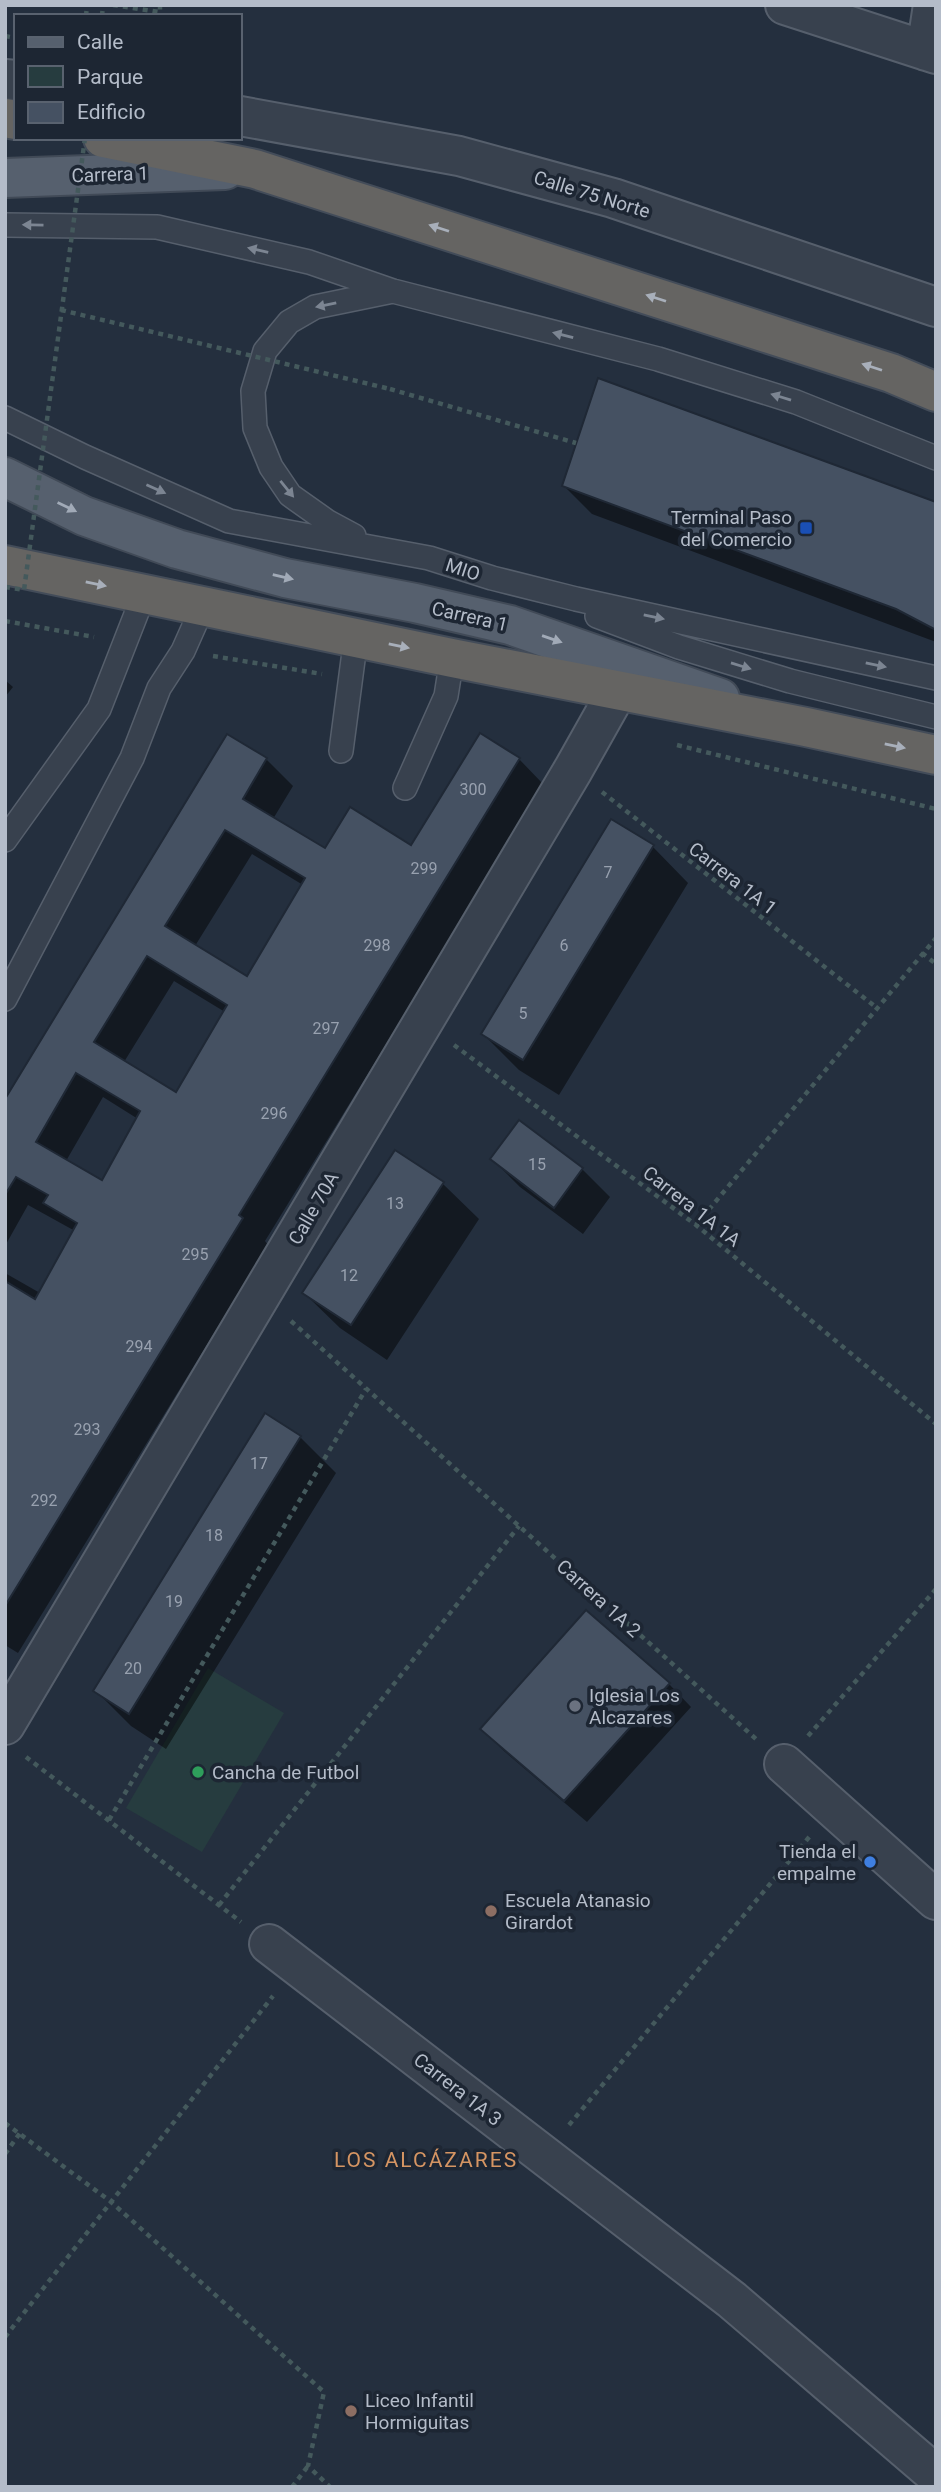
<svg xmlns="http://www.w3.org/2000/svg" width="941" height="2492" font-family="Roboto,sans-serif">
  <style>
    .green { fill: #263c3f }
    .shadow { fill: #0007; fill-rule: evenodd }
    .building { fill: #455162; stroke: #1f2835; stroke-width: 2; fill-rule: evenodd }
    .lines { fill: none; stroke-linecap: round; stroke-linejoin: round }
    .service-casing { stroke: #565f6c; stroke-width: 26 }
    .minor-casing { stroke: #565f6c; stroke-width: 42 }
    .tertiary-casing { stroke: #565f6c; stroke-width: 42 }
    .primary-casing { stroke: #414a57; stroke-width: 42 }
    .trunk-casing { stroke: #434c59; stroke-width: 42 }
    .path { stroke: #44595c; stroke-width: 4.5; stroke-dasharray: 5 5; stroke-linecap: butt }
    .service { stroke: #38414e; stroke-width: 23 }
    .minor { stroke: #38414e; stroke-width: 38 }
    .tertiary { stroke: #38414e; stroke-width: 38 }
    .primary { stroke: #56606e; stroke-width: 38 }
    .trunk { stroke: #656462; stroke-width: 38 }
    .path-bridge { stroke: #44595c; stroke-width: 4.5; stroke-dasharray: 5 5; stroke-linecap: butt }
    .oneway { fill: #7c8592 }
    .oneway2 { fill: #a8afba }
    .oneway3 { fill: #a1aab7 }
    .transit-dot { fill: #1a4fb4; stroke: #1d2633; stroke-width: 2.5 }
    .worship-dot { fill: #6b7280; stroke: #1d2633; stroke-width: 2.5 }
    .leisure-dot { fill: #2e9e5b; stroke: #1d2633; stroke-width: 2.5 }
    .shop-dot { fill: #3f7fe0; stroke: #1d2633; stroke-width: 2.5 }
    .education-dot { fill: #8d6e63; stroke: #1d2633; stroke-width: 2.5 }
    .labels { text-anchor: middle; stroke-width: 7; stroke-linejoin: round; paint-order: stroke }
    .number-label { font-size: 16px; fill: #98a1af }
    .street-label { font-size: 19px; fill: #b4bcc9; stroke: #1d2633 }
    .poi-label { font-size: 19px; fill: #b4bcc9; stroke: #1d2633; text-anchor: start }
    .neighbourhood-label { font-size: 21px; letter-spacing: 2px; fill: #d59563; stroke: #1d2633 }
  </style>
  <rect width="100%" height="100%" fill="#242f3e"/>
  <path class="green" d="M208 1668 284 1713 202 1852 126 1808Z"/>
  <path class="shadow" d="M564 486 936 503V642L592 514Z
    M5 680 13 687 5 697Z
    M228 736 266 759 293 786 273 819 326 851 412 847 519 759 545 786 265 1241 268 1245 18 1653 5 1645V1273L40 1293 75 1231 28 1205 5 1246V1102ZM252 854 303 885 247 978 195 946ZM174 981 225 1012 177 1095 124 1062ZM103 1097 138 1119 102 1182 66 1161Z
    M653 847 688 883 559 1095 519 1070 483 1034Z
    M492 1159 582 1169 610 1197 583 1234 520 1187Z
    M443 1184 479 1219 387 1360 340 1328 304 1293Z
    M265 1415 300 1437 336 1473 166 1749 131 1726 95 1690Z
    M669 1684 691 1707 587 1822 504 1751 482 1729Z"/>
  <path class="building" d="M598 378 936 502V630L896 609 562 486Z
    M480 733 520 758 239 1215 243 1218 5 1606V1281L35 1299 77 1223 43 1203 48 1195 16 1177 5 1195V1099L227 734 267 758 243 799 325 848 350 807 411 845ZM225 830 305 878 247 976 165 926ZM147 956 227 1005 176 1092 94 1042ZM76 1073 140 1111 102 1180 36 1142Z
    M611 819 654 845 523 1060 481 1034Z
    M519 1120 583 1168 554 1208 490 1159Z
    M395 1150 444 1182 351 1325 302 1293Z
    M265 1413 301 1436 129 1714 93 1691Z
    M586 1610 670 1683 564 1801 480 1729Z"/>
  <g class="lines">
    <g class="service-casing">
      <path id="service" d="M5 225 157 227 309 262 393 291 658 359 796 402 936 458
        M5 418 85 457 229 521 429 558 492 578 576 599 936 678
        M354 536 328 522 290 495 271 467 255 428 253 391 265 351 289 322 315 307 393 291
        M597 616 679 647 790 681 936 717
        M341 751 356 637
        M405 788 446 696 452 658
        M5 840 99 709 144 594
        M5 999 132 758 159 688 183 651 203 606"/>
    </g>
    <g class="minor-casing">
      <path id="minor" d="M785 5 936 54
        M926 51 933 5
        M5 79 16 80
        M240 116 459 156 613 198 936 307
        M784 1764 936 1900
        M269 1944 732 2300 936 2475"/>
    </g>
    <g class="tertiary-casing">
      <path id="tertiary" d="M5 1725 573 770 618 690"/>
    </g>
    <g class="primary-casing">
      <path id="primary" d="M5 178 225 170
        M5 477 84 516 177 549 285 578 415 603 510 625 720 698"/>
    </g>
    <g class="trunk-casing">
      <path id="trunk" d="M5 118 16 120
        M103 138 255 169 891 373 936 392
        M5 565 452 658 806 727 936 755"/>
    </g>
    <path class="path" d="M113 5 160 12V5
      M86 16 87 5
      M102 16 103 5
      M5 36 16 38
      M390 389 576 443
      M5 621 94 637
      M213 656 322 674
      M677 745 936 809
      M602 792 877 1008
      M922 953 936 964
      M454 1045 696 1225 936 1424
      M696 1225 936 938
      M291 1321 756 1739
      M808 1736 936 1589
      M26 1757 241 1922
      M109 1820 366 1389
      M219 1905 519 1526
      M5 2123 110 2201 324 2392 308 2466 330 2487
      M569 2125 810 1836
      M5 2154 20 2133
      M5 2337 273 1996
      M292 2487 308 2466"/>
    <use href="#service" class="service"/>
    <use href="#minor" class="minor"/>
    <use href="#tertiary" class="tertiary"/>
    <use href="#primary" class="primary"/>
    <use href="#trunk" class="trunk"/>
    <path class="path-bridge" d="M61 310 390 389
      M5 587 24 590 85 138"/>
  </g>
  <defs><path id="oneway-solid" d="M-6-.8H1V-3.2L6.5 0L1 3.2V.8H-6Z" transform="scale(1.75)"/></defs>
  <g class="oneway">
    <use href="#oneway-solid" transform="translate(33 225) rotate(-179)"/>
    <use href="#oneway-solid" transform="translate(258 250) rotate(-167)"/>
    <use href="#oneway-solid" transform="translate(326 305) rotate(168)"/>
    <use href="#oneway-solid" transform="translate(563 335) rotate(-166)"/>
    <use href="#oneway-solid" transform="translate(781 397) rotate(-163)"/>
    <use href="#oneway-solid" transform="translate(156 489) rotate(24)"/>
    <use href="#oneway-solid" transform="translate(287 489) rotate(51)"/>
    <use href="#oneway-solid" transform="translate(654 617) rotate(12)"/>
    <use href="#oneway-solid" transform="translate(876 665) rotate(12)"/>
    <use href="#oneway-solid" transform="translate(741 666) rotate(17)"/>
  </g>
  <g class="oneway2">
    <use href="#oneway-solid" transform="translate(439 228) rotate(-162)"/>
    <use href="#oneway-solid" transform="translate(656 298) rotate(-162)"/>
    <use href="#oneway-solid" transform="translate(872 367) rotate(-162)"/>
    <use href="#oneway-solid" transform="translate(96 584) rotate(12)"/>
    <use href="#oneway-solid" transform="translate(399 646) rotate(12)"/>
    <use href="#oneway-solid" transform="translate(895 746) rotate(12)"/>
  </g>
  <g class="oneway3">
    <use href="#oneway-solid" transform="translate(67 507) rotate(26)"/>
    <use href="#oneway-solid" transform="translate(283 577) rotate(13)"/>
    <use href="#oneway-solid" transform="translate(552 639) rotate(19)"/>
  </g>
  <rect class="transit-dot" x="799" y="521" width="14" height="14" rx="3.5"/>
  <circle class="worship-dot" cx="575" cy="1706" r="7"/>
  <circle class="leisure-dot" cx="198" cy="1772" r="7"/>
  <circle class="shop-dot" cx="870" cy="1862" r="7"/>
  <g class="education-dot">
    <circle cx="491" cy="1911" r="7"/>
    <circle cx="351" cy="2411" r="7"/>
  </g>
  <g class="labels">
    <g class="number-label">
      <text x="473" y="795">300</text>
      <text x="424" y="874">299</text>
      <text x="608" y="878">7</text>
      <text x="377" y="951">298</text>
      <text x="564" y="951">6</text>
      <text x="523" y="1019">5</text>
      <text x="326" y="1034">297</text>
      <text x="274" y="1119">296</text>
      <text x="537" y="1170">15</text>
      <text x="395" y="1209">13</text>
      <text x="195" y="1260">295</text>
      <text x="349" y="1281">12</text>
      <text x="139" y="1352">294</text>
      <text x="87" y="1435">293</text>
      <text x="259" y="1469">17</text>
      <text x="44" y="1506">292</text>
      <text x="214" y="1541">18</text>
      <text x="174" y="1607">19</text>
      <text x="133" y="1674">20</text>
    </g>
    <g class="street-label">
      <text transform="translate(110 174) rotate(-2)" y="7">Carrera 1</text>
      <text transform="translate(592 194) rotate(17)" y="7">Calle 75 Norte</text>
      <text transform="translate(463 569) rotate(18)" y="7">MIO</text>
      <text transform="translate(470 616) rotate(13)" y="7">Carrera 1</text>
      <text transform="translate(733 878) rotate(38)" y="7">Carrera 1A 1</text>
      <text transform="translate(692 1206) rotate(38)" y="7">Carrera 1A 1A</text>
      <text transform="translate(313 1208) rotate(-60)" y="7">Calle 70A</text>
      <text transform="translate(599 1598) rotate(42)" y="7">Carrera 1A 2</text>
      <text transform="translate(458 2089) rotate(38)" y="7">Carrera 1A 3</text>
    </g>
    <g class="poi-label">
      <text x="792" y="524" text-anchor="end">Terminal Paso<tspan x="792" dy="22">del Comercio</tspan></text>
      <text x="589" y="1702">Iglesia Los<tspan x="589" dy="22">Alcazares</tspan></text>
      <text x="212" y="1779">Cancha de Futbol</text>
      <text x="856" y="1858" text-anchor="end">Tienda el<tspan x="856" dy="22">empalme</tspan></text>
      <text x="505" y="1907">Escuela Atanasio<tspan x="505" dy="22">Girardot</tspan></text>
      <text x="365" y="2407">Liceo Infantil<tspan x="365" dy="22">Hormiguitas</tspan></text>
    </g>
    <g class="neighbourhood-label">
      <text x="426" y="2167">LOS ALCÁZARES</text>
    </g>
  </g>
  <rect width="941" height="2492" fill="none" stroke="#b4bcc9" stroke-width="14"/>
  <rect x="14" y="14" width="228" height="126" fill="#1d2633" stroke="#59626f" stroke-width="2"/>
  <rect x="28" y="37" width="35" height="10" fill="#56606e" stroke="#59626f" stroke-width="2"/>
  <text x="77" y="49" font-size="21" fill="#b4bcc9">Calle</text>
  <rect x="28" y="66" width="35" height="21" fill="#263c3f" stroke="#59626f" stroke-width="2"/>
  <text x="77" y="84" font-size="21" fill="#b4bcc9">Parque</text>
  <rect x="28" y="102" width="35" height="21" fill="#455162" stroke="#59626f" stroke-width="2"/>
  <text x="77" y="119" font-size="21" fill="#b4bcc9">Edificio</text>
</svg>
